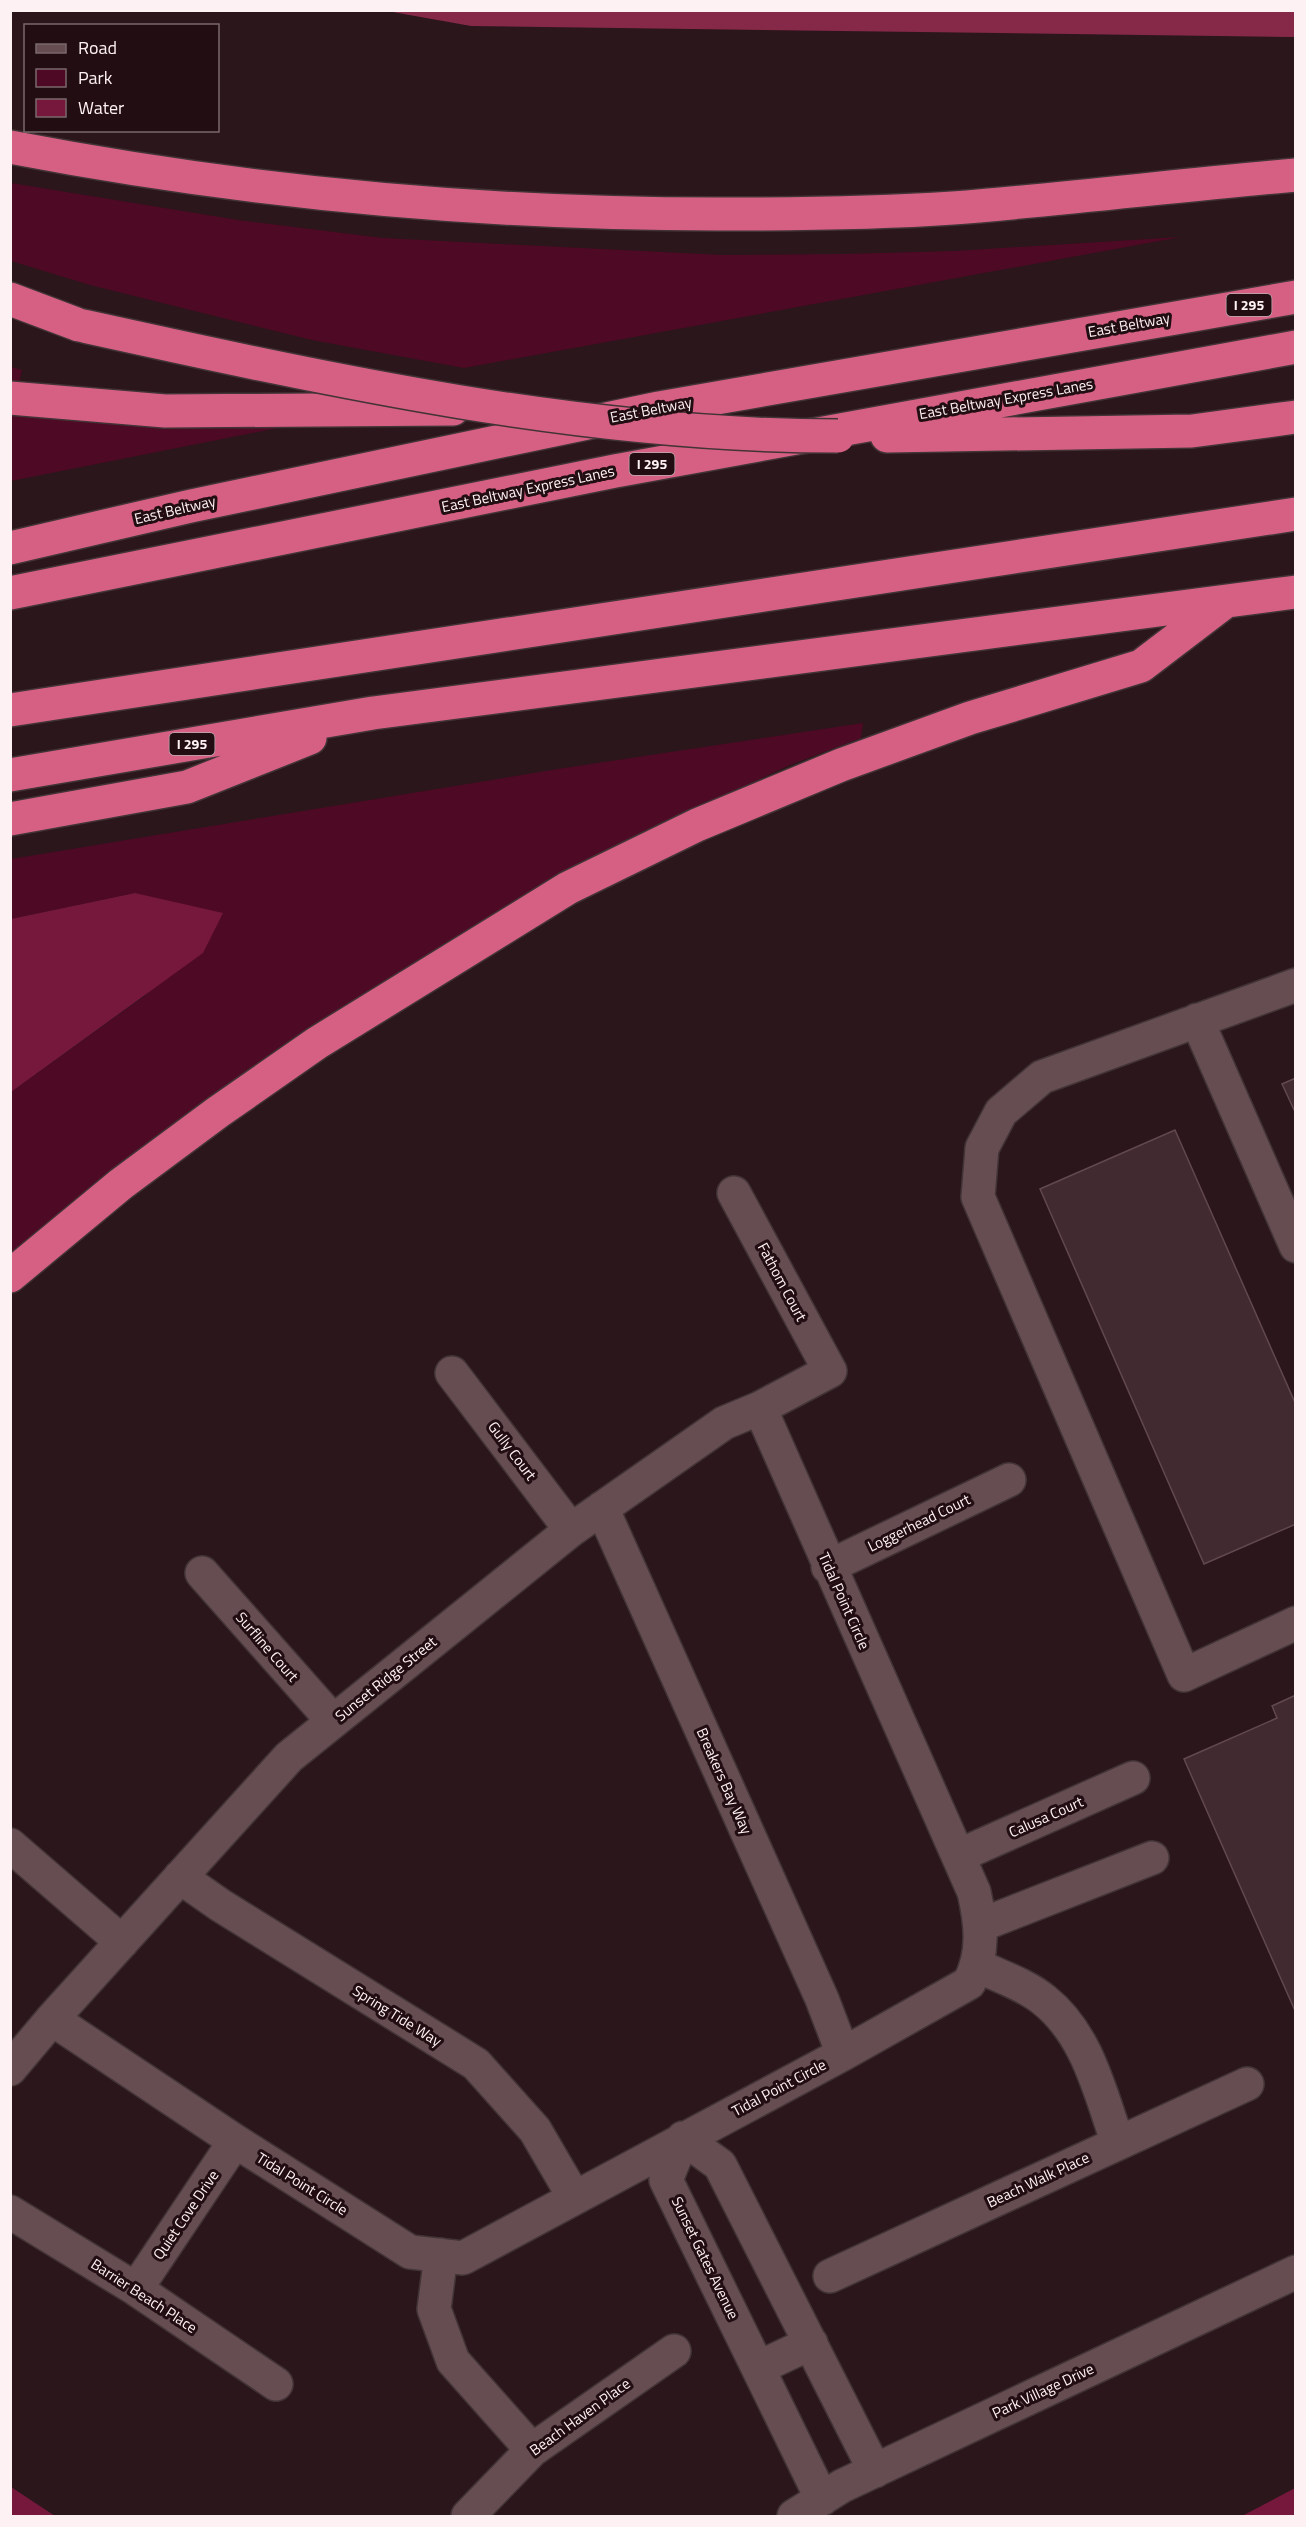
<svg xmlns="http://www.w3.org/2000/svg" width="1306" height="2527" font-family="'Titillium Web',sans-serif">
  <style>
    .green { fill: #4e0924 }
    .forest { fill: #862949 }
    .water { fill: #75183b }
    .building { fill: #412a30; stroke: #62494f; stroke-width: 1.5 }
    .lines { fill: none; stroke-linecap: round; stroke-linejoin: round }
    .minor-casing { stroke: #413336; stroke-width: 36 }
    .highway-casing { stroke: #413336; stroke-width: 36 }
    .minor { stroke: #654d52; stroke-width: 33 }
    .highway { stroke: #d66084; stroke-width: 33 }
    .highway-bridge-casing { stroke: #413336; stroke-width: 36; stroke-linecap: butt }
    .highway-bridge { stroke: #d66084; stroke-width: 33 }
    .labels { text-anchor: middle; stroke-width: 6; stroke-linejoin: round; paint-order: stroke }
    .shield { fill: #210d12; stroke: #bcadb0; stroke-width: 1.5 }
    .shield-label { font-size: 14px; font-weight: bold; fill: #fef1f4 }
    .street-label { font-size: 15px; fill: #fef1f4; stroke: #210d12 }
  </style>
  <rect width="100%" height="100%" fill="#2b161b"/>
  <path class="green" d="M11 183 238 220 383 238 542 246 722 255 844 254 955 251 1181 237 464 368 312 340 90 285 11 261Z
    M11 367 22 370 19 383 11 382Z
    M11 414 176 427 293 425 11 481Z
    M863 723 861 738 790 765 617 846 11 1258V1092L146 995 223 914 135 893 11 919V859L558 769Z"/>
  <path class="forest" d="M1295 10V37L471 26 387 11Z"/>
  <path class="water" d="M135 893 223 913 203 953 11 1092V919Z
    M10 2487H11L55 2516H11Z
    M1295 2488V2516H1242Z"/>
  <path class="building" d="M1296 1078V1114L1282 1084Z
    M1175 1130 1296 1405V1524L1204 1564 1040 1189Z
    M1296 1695V2013L1184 1759 1277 1718 1272 1706Z"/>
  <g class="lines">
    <g class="minor-casing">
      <path id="minor" d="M1296 985 1042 1077 1001 1112 982 1148 978 1197 1184 1675 1296 1623
        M1197 1020 1296 1246
        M452 1373 571 1530
        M602 1508 822 1999 843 2054
        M828 1567 1009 1480
        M202 1573 333 1721
        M10 1845 122 1942
        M958 1856 1133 1778
        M180 1877 220 1905 476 2064 535 2130 574 2197
        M981 1925 1152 1858
        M978 1966C999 1976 1026 1985 1044 2000 1088 2035 1100 2093 1118 2143
        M52 2019 235 2141 410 2252 463 2258 843 2054 969 1983C985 1953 981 1923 974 1892L760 1408
        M10 2069 52 2019 289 1757 571 1530 724 1423 760 1408 830 1371 734 1193
        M683 2138 666 2180 822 2499
        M683 2138 720 2165 875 2471
        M10 2212 136 2289 276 2384
        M441 2255 434 2309 453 2361 532 2450
        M830 2276 1247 2084
        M136 2289 235 2141
        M760 2367 811 2343
        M468 2516 532 2450 674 2351
        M794 2516 842 2486 1296 2272"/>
    </g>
    <g class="highway-casing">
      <path id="highway" d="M10 147C249 193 490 215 733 214 806 214 880 213 953 208 1067 199 1181 185 1296 175
        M10 299 79 325
        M10 398 165 411 453 409
        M887 436 1192 431 1296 417
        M10 548 191 506 659 408 1296 297
        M10 593 615 471 1296 347
        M10 710 1296 514
        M10 775 373 713 1296 592
        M10 819 187 787 310 738
        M10 1276 121 1184 218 1112 317 1043 568 888 697 825 841 765 970 718 1141 666 1225 602"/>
    </g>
    <use href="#minor" class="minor"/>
    <use href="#highway" class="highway"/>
    <g class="highway-bridge-casing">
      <path id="highway-bridge" d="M79 325C329 380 581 436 838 436"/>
    </g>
    <use href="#highway-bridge" class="highway-bridge"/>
  </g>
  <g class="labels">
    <g class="shield">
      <rect x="1226.5" y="294" width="45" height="22" rx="4.5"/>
      <rect x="629.5" y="453" width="45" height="22" rx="4.5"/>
      <rect x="169.5" y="733" width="45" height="22" rx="4.5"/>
    </g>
    <g class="shield-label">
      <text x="1249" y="310">I 295</text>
      <text x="652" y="469">I 295</text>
      <text x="192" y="749">I 295</text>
    </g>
    <g class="street-label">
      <text transform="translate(1129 325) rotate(-10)" y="5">East Beltway</text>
      <text transform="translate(1006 399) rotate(-10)" y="5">East Beltway Express Lanes</text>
      <text transform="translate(651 410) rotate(-11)" y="5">East Beltway</text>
      <text transform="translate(528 489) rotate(-12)" y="5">East Beltway Express Lanes</text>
      <text transform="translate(175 510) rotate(-13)" y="5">East Beltway</text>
      <text transform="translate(782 1282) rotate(62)" y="5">Fathom Court</text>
      <text transform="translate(512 1451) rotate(53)" y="5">Gully Court</text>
      <text transform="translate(919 1523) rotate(-26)" y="5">Loggerhead Court</text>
      <text transform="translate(844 1601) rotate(66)" y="5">Tidal Point Circle</text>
      <text transform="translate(267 1647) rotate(49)" y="5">Surfline Court</text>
      <text transform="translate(386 1679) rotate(-39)" y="5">Sunset Ridge Street</text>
      <text transform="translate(724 1781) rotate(66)" y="5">Breakers Bay Way</text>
      <text transform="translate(1046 1817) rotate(-24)" y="5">Calusa Court</text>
      <text transform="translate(397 2016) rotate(32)" y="5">Spring Tide Way</text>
      <text transform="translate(779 2088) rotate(-28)" y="5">Tidal Point Circle</text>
      <text transform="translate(1038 2180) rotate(-25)" y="5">Beach Walk Place</text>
      <text transform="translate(302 2184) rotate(32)" y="5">Tidal Point Circle</text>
      <text transform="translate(186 2215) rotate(-56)" y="5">Quiet Cove Drive</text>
      <text transform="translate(705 2258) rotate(64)" y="5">Sunset Gates Avenue</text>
      <text transform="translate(144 2296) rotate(33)" y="5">Barrier Beach Place</text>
      <text transform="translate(1043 2391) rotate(-25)" y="5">Park Village Drive</text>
      <text transform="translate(580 2417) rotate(-36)" y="5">Beach Haven Place</text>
    </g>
  </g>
  <rect width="1306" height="2527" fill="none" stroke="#fef1f4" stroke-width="24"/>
  <rect x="24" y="24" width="195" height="108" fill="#210d12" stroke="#79686c" stroke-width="1.5"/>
  <rect x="36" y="44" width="30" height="9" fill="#654d52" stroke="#79686c" stroke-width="1.5"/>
  <text x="78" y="54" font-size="18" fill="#fef1f4">Road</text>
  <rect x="36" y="69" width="30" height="18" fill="#4e0924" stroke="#79686c" stroke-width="1.5"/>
  <text x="78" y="84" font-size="18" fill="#fef1f4">Park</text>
  <rect x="36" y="99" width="30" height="18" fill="#75183b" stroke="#79686c" stroke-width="1.5"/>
  <text x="78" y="114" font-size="18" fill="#fef1f4">Water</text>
</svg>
